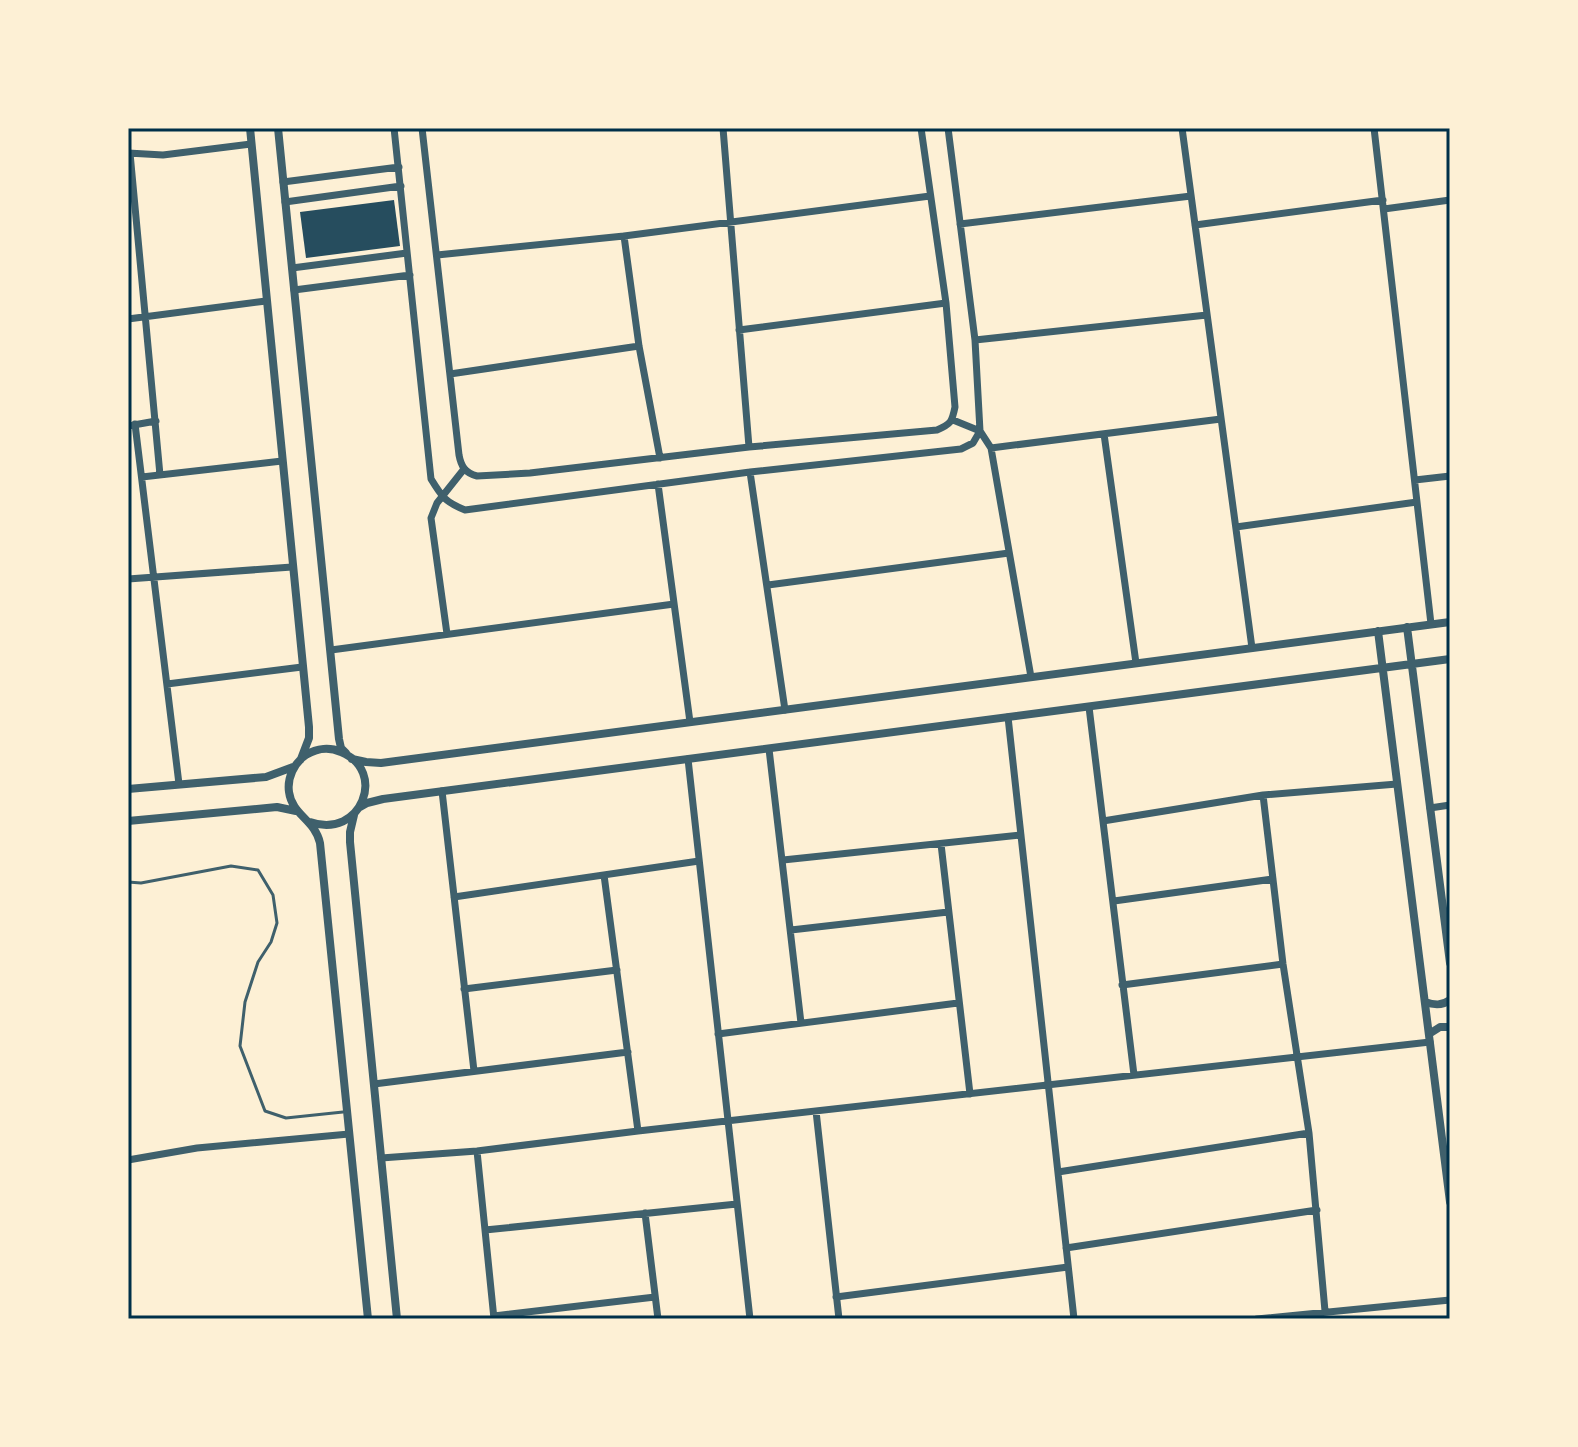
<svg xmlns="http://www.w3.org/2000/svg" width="1578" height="1447" font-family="Ubuntu,sans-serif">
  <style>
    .building { fill: #264d5e }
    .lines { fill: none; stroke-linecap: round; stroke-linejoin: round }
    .service { stroke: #3f606c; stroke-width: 3 }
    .minor { stroke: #3f606c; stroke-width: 7 }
    .tertiary { stroke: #3f606c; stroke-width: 8 }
    .neatline { fill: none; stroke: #003049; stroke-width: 3 }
  </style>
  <rect width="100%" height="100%" fill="#fdf0d5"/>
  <path class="building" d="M394 200 400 246 306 258 300 212Z"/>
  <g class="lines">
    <path class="service" d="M128 882 141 883 231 866 258 870 273 895 277 923 271 942 258 962 245 1002 240 1046 265 1111 286 1118 343 1112"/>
    <path class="minor" d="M394 128 431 479C442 497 445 502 465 510L750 472 961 449 973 443 980 431
      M422 128 459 455C461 466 465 473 477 476L530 473 749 447 937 430C951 424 952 422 955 407L946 303 921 128
      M723 128 749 447
      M948 128 975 340 980 431 991 448 1031 677
      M1182 128 1252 648
      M1374 128 1431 624
      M128 153 163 155 251 144
      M130 153 160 475
      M283 182 399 167
      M285 202 401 186
      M1384 209 1450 200
      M960 224 1191 196
      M1195 225 1383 200
      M624 236 639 346 660 458
      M437 255 624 236 930 196
      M292 268 407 253
      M294 290 410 275
      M128 319 266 301
      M739 330 946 303
      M975 340 1207 315
      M450 374 639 346
      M953 420 980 431
      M135 424 179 784
      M128 426 156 421
      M1104 434 1136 663
      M991 448 1221 419
      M750 472 785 710
      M142 477 282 461
      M1415 480 1450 476
      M658 484 690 722
      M1236 527 1417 502
      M128 579 292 567
      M768 585 1009 553
      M447 634 431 518 437 503 464 469
      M331 650 674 604
      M167 684 302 667
      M1089 707 1134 1075
      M1008 717 1074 1319
      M769 749 801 1023
      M688 759 750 1319
      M442 791 474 1071
      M1263 795 1283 964 1309 1133 1325 1311
      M1430 808 1450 805
      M1103 821 1263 795 1397 784
      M941 844 970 1094
      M783 860 1021 835
      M604 875 638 1131
      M454 897 699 861
      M1114 901 1273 879
      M791 930 948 912
      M1122 985 1283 964
      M464 989 617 970
      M718 1034 958 1003
      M374 1084 628 1052
      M816 1111 839 1319
      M477 1151 494 1319
      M381 1158 477 1151 638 1131 1430 1042
      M128 1160 197 1148 349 1134
      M1058 1172 1309 1133
      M645 1213 658 1319
      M485 1230 737 1204
      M1066 1248 1317 1210
      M836 1297 1068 1267
      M494 1316 655 1297
      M1257 1319 1450 1300"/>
    <path class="tertiary" d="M250 128 309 727V738L301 759
      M278 128 339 739 341 748 346 753
      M1407 627 1450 963
      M1378 631 1450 1202
      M352 759 366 762 381 763 1450 622
      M128 789 266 777 293 767
      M360 807 367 803 383 799 1450 659
      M354 815 350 832V842L397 1319
      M128 821 277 807 296 811
      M310 822C361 840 388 771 341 752 330 747 317 748 306 755 294 763 287 778 289 792 292 815 315 820 320 843L368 1319
      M1425 1002C1434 1005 1442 1006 1450 1000
      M1429 1034 1440 1027H1450"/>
  </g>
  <rect width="1578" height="1447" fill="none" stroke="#fdf0d5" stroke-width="260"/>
  <rect x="130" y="130" width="1318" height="1187" class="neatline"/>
</svg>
